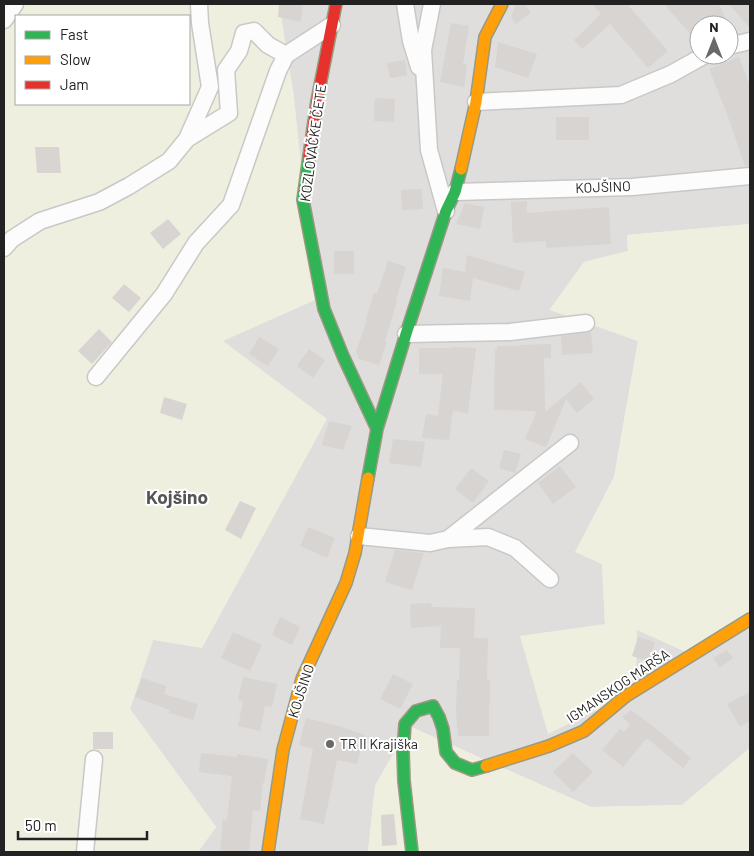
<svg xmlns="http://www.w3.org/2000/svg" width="754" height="856" font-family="Barlow,sans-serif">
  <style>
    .residential { fill: #dfdedc; fill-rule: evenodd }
    .farmland { fill: #efefdf; fill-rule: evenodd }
    .building { fill: #d7d4d2 }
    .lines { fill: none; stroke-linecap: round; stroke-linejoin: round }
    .street-casing { stroke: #c9c8c7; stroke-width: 19 }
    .fast-casing { stroke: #999a82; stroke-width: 14 }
    .slow-casing { stroke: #999a82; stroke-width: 14 }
    .jam-casing { stroke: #999a82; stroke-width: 14 }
    .street { stroke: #fdfcfc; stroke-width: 16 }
    .fast { stroke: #30b455; stroke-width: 11 }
    .slow { stroke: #ff9f0a; stroke-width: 11 }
    .jam { stroke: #e5322d; stroke-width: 11 }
    .poi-dot { fill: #6a6968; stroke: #fff; stroke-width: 2 }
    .labels { text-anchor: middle; stroke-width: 4; stroke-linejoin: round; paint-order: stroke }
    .street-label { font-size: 14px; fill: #222; stroke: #fff }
    .poi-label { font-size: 14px; fill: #222; stroke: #fff; text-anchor: start }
    .district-label { font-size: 19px; font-weight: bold; fill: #555; stroke: #fff }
  </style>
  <rect width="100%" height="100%" fill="#f0eeeb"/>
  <path class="residential" d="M279 4H750V224L627 235 628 251 584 262 550 309 638 341 614 477 576 551 602 564 605 625 520 636 637 630 750 613V748L682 805 591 807 409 726 375 786 368 852H198L216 827 130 709 153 640 222 341 294 97ZM699 25H729V55H699Z"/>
  <path class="farmland" d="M4 4H279L294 97 315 300 223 341 327 419 202 648 153 640 130 709 216 827 198 852H4ZM16 16H189V104H16Z
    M750 224V613L690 654 637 630 636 690 548 734 520 636 605 624 602 564 575 552 614 477 638 341 550 310 584 262 628 251 627 235Z
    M409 726 591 807 682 805 750 748V852H368L375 786Z"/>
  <path class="building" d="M279 4H303L301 22 278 17Z
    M516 4H524L531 12 516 24 511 17Z
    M592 4H627L668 51 648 68 610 24 582 49 574 40 601 14Z
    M664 4H719L725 18 717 25H699V44Z
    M729 4H750V28Z
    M451 23 469 26 463 64 467 65 464 87 440 82Z
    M498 42 537 54 528 78 495 67Z
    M739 57 750 86V166H745L726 111 709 69Z
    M405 60 407 75 390 78 387 63Z
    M375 98 395 99 394 122 374 121Z
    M556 117H589V140H556Z
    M35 147H59L61 173H37Z
    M422 189 423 209 402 210 401 190Z
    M527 201V213L609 207 611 244 546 248V241L513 243 511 202Z
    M465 203 484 207 480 229 456 224Z
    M168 219 181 234 163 249 150 233Z
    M334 251H354V274H334Z
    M467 255 525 272 519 291 473 278 470 301 439 296 443 268 465 272Z
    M388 261 406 267 396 300 397 301 385 341 387 342 379 365 359 359 356 351 367 320 366 319 374 293 377 294Z
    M124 284 141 298 129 312 112 298Z
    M99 329 112 342 92 364 78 351Z
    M591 332 593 353 562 355 561 336Z
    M259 337 279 349 268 366 249 354Z
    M551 344V358H544L545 412 581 382 594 399 577 413 566 399 546 447 525 439 537 411 494 410 495 349H497V346H520V345Z
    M453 347 476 348 468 413 453 411 449 440 422 438 426 414 438 416 443 374H419V348H452Z
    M309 349 325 360 313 378 297 366Z
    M164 397 187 404 182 420 160 413Z
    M329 421 352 426 343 450 322 445Z
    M393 439 425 442 421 467 389 463Z
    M504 450 521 454 515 473 499 468Z
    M560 466 576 487 553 504 538 483Z
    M471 468 489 481 473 503 455 489Z
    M240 501 256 508 241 539 225 530Z
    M308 527 335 538 327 558 300 546Z
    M395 550 424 553 412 590 385 582Z
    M431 603 432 607 475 608 474 638H488L487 680 490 679V705H489V736H458L456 712 457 680H459L460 648H440L441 626 411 628 410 604Z
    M280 617 300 627 292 645 272 635Z
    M233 632 262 645 250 671 221 658Z
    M638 637 655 642 648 661 632 656Z
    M727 650 733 658 720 668 713 658Z
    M393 674 413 684 400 709 380 699Z
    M243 677 277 684 272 707 265 706 260 731 238 726 243 701 238 700Z
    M142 678 166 686 164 694 198 704 193 720 169 713 170 710 135 697Z
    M750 692V721L740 727 727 704Z
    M631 710 659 731 691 758 683 768 648 739 647 740 646 739 623 767 602 750 620 729 624 732 630 724 622 717Z
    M306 718 338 726 365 735 357 764 337 760 324 824 300 819 313 749 299 745Z
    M93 732H113V749H93Z
    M201 753 237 757V754L268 759 264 783 263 782 260 811 253 810 249 852H220L223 819 227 820 232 776 199 772Z
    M573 753 593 772 573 792 553 772Z
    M394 814 397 845 382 846 381 815Z"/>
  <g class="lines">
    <g class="street-casing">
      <path id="street" d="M199 4 200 23 210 87 187 139 229 113 226 70 239 51 244 33 254 31 268 45 286 55 332 25
        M405 4 411 41 419 67
        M432 4 423 50 425 83 429 150 446 211
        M4 20 15 4
        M729 46 750 41
        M476 102 621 95 671 74 705 55
        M455 192 632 187 750 176
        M4 248 12 239 40 221 99 202 129 186 169 161 187 139
        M406 334 510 332 586 323
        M96 377 164 294 196 243 231 205 278 71 286 55
        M359 536 430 543 448 539 488 537 515 548 550 579
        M448 539 570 443
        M85 852 94 759"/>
    </g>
    <g class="fast-casing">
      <path id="fast" d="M309 156 303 200 324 309 343 356 377 429
        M368 478 377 429 406 334 446 211 455 192 461 169
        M412 852 404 781 403 752 405 724 416 711 433 706 439 717 443 729 446 752 455 763 472 770 486 766"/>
    </g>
    <g class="slow-casing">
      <path id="slow" d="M461 169 476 102 485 37 502 4
        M486 766 549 746 584 731 626 696 750 619
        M268 852 283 750 302 679 346 583 355 553 368 478"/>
    </g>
    <g class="jam-casing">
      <path id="jam" d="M309 156 317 101 336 4"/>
    </g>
    <use href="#street" class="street"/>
    <use href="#fast" class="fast"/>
    <use href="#slow" class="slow"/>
    <use href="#jam" class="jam"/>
  </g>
  <circle class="poi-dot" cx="330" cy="744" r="5"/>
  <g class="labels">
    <g class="street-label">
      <text transform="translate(313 143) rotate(-82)" y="5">KOZLOVAČKE ČETE</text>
      <text transform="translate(603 187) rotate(-2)" y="5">KOJŠINO</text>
      <text transform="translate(618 686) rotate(-34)" y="5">IGMANSKOG MARŠA</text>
      <text transform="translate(301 691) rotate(-72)" y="5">KOJŠINO</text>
    </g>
    <g class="poi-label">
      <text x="340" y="749">TR II Krajiška</text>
    </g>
    <g class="district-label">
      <text x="177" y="504">Kojšino</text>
    </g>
  </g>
  <rect width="754" height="856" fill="none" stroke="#222222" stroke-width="10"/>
  <rect x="15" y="15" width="175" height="90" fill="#ffffff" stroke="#a7a7a7"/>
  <rect x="25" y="31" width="25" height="8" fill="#30b455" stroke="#a7a7a7"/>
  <text x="60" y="40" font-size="15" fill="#222222">Fast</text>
  <rect x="25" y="56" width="25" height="8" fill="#ff9f0a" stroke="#a7a7a7"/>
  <text x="60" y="65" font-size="15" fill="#222222">Slow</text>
  <rect x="25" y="81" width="25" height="8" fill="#e5322d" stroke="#a7a7a7"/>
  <text x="60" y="90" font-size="15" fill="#222222">Jam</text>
  <g transform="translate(714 40)"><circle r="24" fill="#ffffff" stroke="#a7a7a7"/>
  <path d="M0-4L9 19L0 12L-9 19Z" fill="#6a6968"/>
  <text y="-8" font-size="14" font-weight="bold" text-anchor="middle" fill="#222222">N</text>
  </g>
  <path d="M18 831v8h129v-8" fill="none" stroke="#222222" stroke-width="2.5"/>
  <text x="25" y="831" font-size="15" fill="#222222" stroke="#ffffff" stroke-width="4" paint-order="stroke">50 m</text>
</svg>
